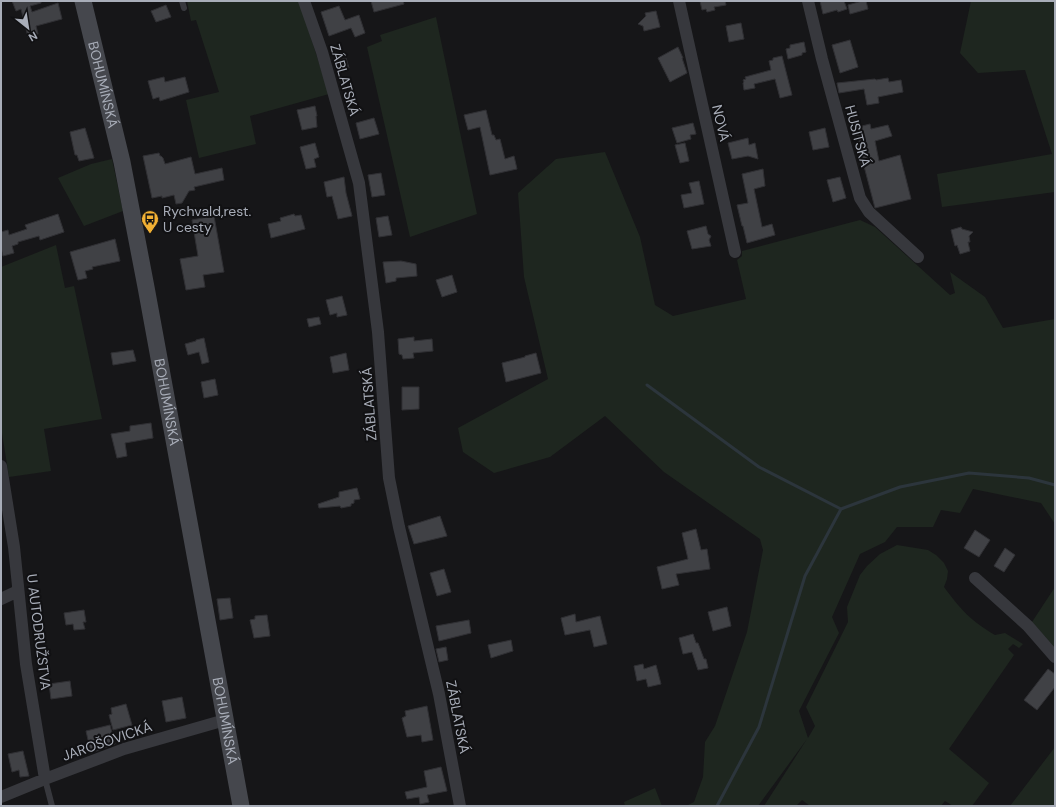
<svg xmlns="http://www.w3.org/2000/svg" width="1056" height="807" font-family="'DM Sans',sans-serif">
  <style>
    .green { fill: #1e261f }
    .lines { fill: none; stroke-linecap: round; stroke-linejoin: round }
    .stream { stroke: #2c353c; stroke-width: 3 }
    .building { fill: #404145; stroke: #303034 }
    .lane { stroke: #37383d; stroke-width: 6 }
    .street { stroke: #37383d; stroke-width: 12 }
    .secondary { stroke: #45474d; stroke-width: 17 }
    .labels { text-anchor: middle; stroke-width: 4; stroke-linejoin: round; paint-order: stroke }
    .street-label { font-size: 14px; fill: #a8adb8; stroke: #111113 }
    .poi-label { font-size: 14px; fill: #a8adb8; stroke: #111113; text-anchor: start }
  </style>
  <rect width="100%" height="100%" fill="#161618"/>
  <path class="green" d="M187 1H299L329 94 250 116 256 144 199 158 186 100 219 92 196 20 191 21Z
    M971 1H1055V192L942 207 937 174 1052 154 1025 70 978 73 960 53Z
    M436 17 477 214 410 237 367 47 382 41 380 35Z
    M605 152 640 237 655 305 673 316 746 299 737 260 742 256V251L860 220 875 227 950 295 955 293 950 272 985 297 1003 328 1055 319V524L1041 503 973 489 960 513 941 510 933 527H897L885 542 860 554 832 617 839 633 799 711 808 738 815 726 806 707 848 622 847 607 860 575 867 566 880 554 897 545 928 550 936 555 944 563 948 571 947 579 944 587C961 610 971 621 995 635L1005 633 1023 644 1019 648 1013 644 1008 649 1014 655 949 749 989 783 972 806H953L945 801 941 806H810L802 800 796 806H764L807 739 758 806H686L694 802 703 777 705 742 715 726 747 632 763 550 760 539 664 472 605 416 550 457 494 473 463 452 458 428 548 379 524 277 518 193 556 159Z
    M112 159 123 211 84 226 58 178 91 164Z
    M56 245 65 288 74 286 102 419 44 429 51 471 9 477 1 427V267Z
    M1055 587V648L1032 622Z
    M1055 747V806H1010Z
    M655 788 662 806H625L624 802Z"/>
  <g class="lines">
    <path class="stream" d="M647 385 759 467 841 509
      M717 806 759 727 805 576 841 509 900 487 969 473 1029 478 1055 485"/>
  </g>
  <path class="building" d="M12 1H41V3L30 6 32 12 58 3 62 19 36 26 38 34 28 37 21 9 16 11Z
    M371 1H403L404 4 374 12Z
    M700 1H725L726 5 714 7 715 10 707 12 706 9 702 10Z
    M820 1H844L847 9 838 12 837 10 823 14Z
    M862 1H866L868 9 850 14 848 5Z
    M166 5 171 17 156 22 151 11Z
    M339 6 345 20 359 15 365 33 355 37 351 28 329 36 321 12Z
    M656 11 660 27 644 31 643 26 638 24 646 16 645 13Z
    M741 23 744 39 729 42 726 26Z
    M850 40 858 67 840 73 832 45Z
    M804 42 806 52 802 53V55L788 59 786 49 790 48V45Z
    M678 47 683 58H682L687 73 670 82 658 58Z
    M782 56 792 95 780 98 775 79 754 84 755 88 744 90 743 83 744 82 743 80 746 79 745 77 771 70 769 61 773 60V58Z
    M346 58 349 68 339 71 336 61Z
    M164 77 165 82 185 77 189 92 160 101 159 97 153 99 148 81Z
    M888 78 889 82 901 80 903 92 878 97 879 103 867 105 864 89 839 93 837 83 875 79 876 80Z
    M315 106 317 116H316L317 127 302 130 297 110Z
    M486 110 492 135H494L496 140 500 139 505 159 514 156 517 169 490 175 480 127 468 130 464 115Z
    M374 118 379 134 360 139 356 123Z
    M693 123 696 134 690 135 691 139 677 143 672 128Z
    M870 124 871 129 888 125 892 136 875 141 879 161 900 155 911 199 875 208 854 128Z
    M85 128 94 158 79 161 77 155H75L70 132Z
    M825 128 829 147 813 150 809 132Z
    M748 138 749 145 755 143 758 159 748 156 732 159 728 143Z
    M315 143 319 157 314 159 316 167 306 169 300 147Z
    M685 143 689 161 680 163 675 145Z
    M159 153 160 156H161L163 158 165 164 191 157 195 174 222 168 224 180 194 187 195 190 189 191 182 203 176 204 174 195 162 198V196L152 198 143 156Z
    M763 169 765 186 754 189 762 227 772 224 775 235 747 243 743 226H742L737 205 748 203 742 174Z
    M381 173 385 195 372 197 368 175Z
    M344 177 346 193 352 216 338 219 332 196 327 197 324 182Z
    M840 177 846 198 833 202 827 180Z
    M699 181 704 204 684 208 681 195 692 193 689 183Z
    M58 214 64 232 40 240 39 236 18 242V244L12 246 14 253 3 256 1 248V232L8 230 9 235 27 229 25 225Z
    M294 214 295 216 301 215 305 229 271 238 268 224 281 221 280 218Z
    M214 216 224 272 203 275 205 287 186 290 180 259 198 256 192 220Z
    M388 216 392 235 379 237 376 218Z
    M706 226 708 234 711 236 709 240 711 246 692 249 687 231Z
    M961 227 962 229 973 232 969 236 970 242H968L970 251 960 254 957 245 955 246 951 230Z
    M115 239 120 261 92 267 93 269 85 271 87 278 78 280 70 252Z
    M401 261 416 264 417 276 396 278V281L386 283 383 262Z
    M452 275 457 292 442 297 436 280Z
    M342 296 347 315 337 317V313L330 315 326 300Z
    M319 317 321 324 309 327 307 319Z
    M414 337V341L432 339 433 351 413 353 414 358 403 359 402 355 399 354 398 339Z
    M204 338 209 362 202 364 199 352 188 355 185 344 196 341V340Z
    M133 350 136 361 113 365 111 353Z
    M346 353 349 370 333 373 330 357Z
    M536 353 541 373 506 382 502 363 525 357V356Z
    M215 379 218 395 204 398 201 382Z
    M402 387H419V409L402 410Z
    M151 423 153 438 125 443 127 456 117 458 111 434 130 431V426Z
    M357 488 360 499 354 500V503L351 504V506L341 508 340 506 319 508 318 504 339 497V492Z
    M440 516 447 536 414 544 408 526Z
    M696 529 701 550 707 549 710 569 676 574 679 585 662 589 657 567 688 559 682 533Z
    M975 530 990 540 979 557 964 548Z
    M1005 548 1015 555 1004 572 994 566Z
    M444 569 451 592 437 596 430 573Z
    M230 598 233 618 220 620 217 599Z
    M727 607 731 626 713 631 708 612Z
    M84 610 86 622H83L85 629 74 630 73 624 66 625 64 613Z
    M575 614 576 622 600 616 607 644 594 647 590 630 565 635 561 618Z
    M267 615 270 636 254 638 250 620 255 619V616Z
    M469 620 471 633 439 641 436 626Z
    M693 634 696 643H698L704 659H706L708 668 698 670 692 652 683 654 679 638Z
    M511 640 513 651 491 658 488 645Z
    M446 647 448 660 439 662 436 649Z
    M643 664 644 669 656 665 661 684 648 687 646 679 637 681 634 666Z
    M1048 669 1055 674V687L1037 710 1024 700Z
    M70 681 72 696 51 699 49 684Z
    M182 697 186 718 166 722 162 701Z
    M126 704 132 725 113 730 109 715 112 714 111 708Z
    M427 706 433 740 422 742 421 735 407 737 402 718 406 716 405 711Z
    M110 725 115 744 91 753 86 731Z
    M23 751 29 776 20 777 19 770 12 772 8 754Z
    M441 767 447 791 427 795 429 802 420 804 419 797 407 799 405 792 427 787 424 771Z"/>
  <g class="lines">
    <path class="lane" d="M182 1 184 8
      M45 779 52 806"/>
    <path class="street" d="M304 1 322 52 359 183 378 332 389 478 399 527 439 694 460 806
      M679 1 735 252
      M808 1 822 59 860 198 869 212 918 257
      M1 466 14 547 26 664 45 779
      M975 578 1028 626 1055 657
      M1 599 18 591
      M1 797 45 779 124 749 225 720"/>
    <path class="secondary" id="s1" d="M83 1 122 162 146 287 241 806"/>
  </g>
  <defs>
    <g id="bus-pin" transform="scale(0.9)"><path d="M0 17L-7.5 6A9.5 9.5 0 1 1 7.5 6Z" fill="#f2b134" stroke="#111113"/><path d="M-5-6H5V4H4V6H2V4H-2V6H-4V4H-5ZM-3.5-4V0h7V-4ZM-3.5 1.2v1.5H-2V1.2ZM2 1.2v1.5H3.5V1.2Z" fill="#111"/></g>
  </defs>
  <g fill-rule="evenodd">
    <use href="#bus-pin" x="150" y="219"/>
  </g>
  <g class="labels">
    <g class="street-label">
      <text transform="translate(345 80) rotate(74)" y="5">ZÁBLATSKÁ</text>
      <text dy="5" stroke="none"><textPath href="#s1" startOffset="86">BOHUMÍNSKÁ</textPath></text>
      <text transform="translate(721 123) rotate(77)" y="5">NOVÁ</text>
      <text transform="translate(858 136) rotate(75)" y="5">HUSITSKÁ</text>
      <text dy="5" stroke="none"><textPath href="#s1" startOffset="410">BOHUMÍNSKÁ</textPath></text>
      <text transform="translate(369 404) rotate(-94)" y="5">ZÁBLATSKÁ</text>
      <text transform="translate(39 632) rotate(83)" y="5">U AUTODRUŽSTVA</text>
      <text transform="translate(458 717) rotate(79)" y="5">ZÁBLATSKÁ</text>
      <text dy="5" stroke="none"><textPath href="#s1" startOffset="734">BOHUMÍNSKÁ</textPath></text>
      <text transform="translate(107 741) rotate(-19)" y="5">JAROŠOVICKÁ</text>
    </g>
    <g class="poi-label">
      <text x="163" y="216">Rychvald,rest.<tspan x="163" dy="16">U cesty</tspan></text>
    </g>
  </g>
  <rect width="1056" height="807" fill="none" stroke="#a8adb8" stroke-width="4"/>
  <g transform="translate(28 28) rotate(150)" stroke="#111113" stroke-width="3" paint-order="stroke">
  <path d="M0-3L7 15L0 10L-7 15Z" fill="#a8adb8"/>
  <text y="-6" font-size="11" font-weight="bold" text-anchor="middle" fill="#a8adb8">N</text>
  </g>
</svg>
